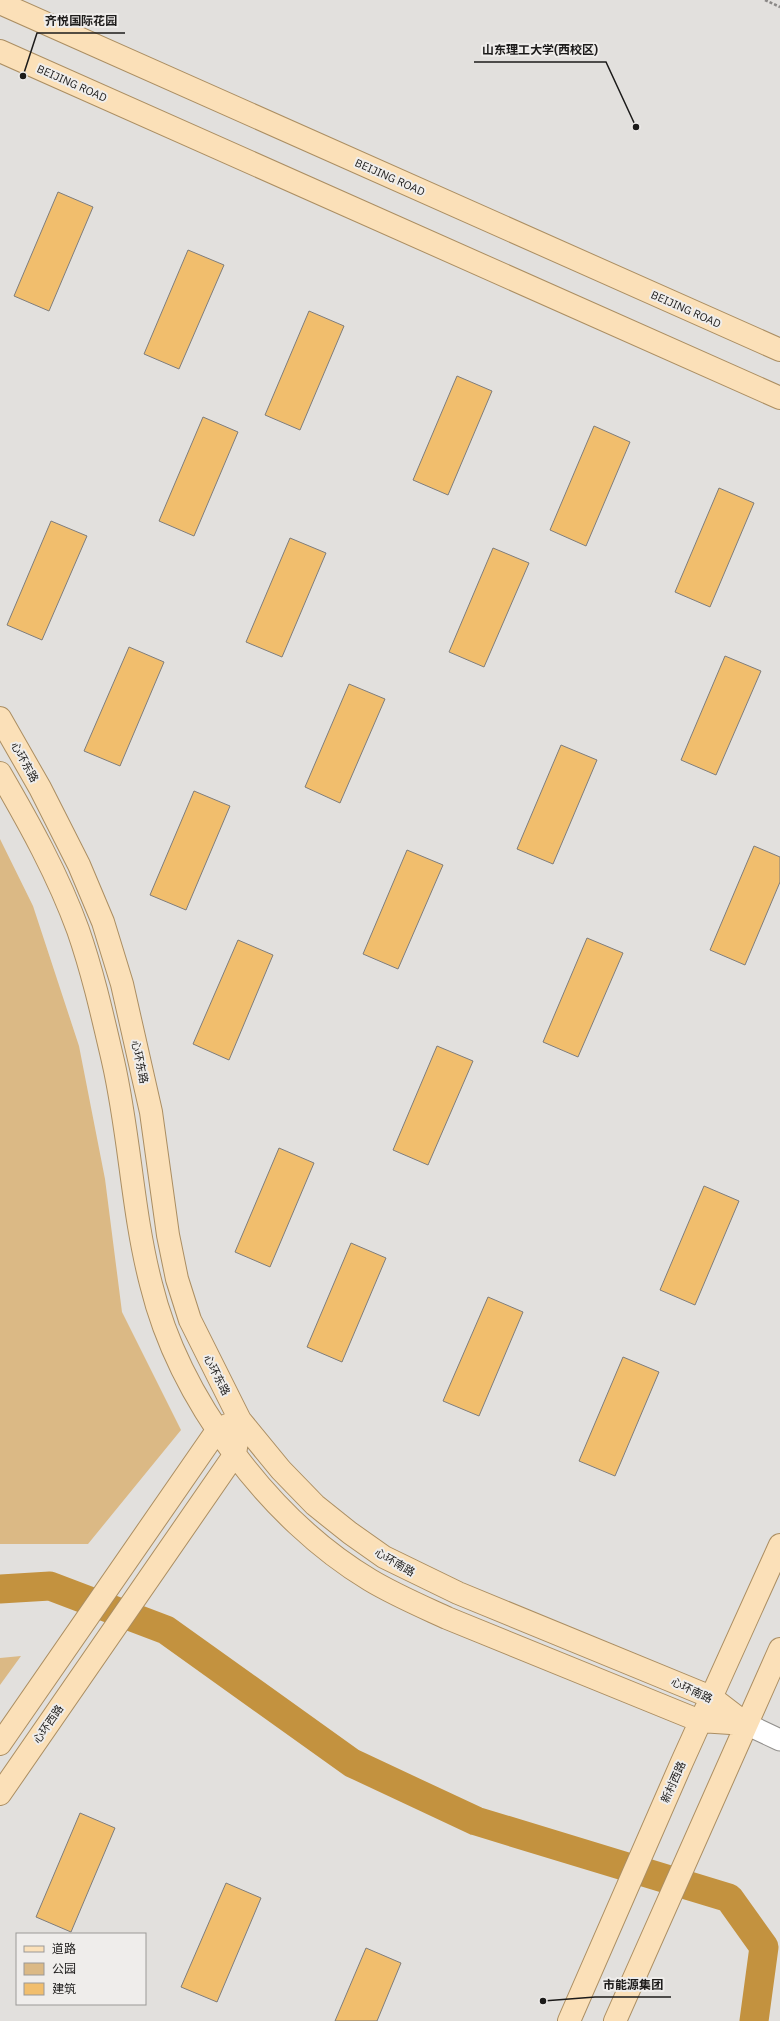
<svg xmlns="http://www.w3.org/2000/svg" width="780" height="2021" font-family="'IBM Plex Sans','Noto Sans SC',sans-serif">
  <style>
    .green { fill: #dbb985 }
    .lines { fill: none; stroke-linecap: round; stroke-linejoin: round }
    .river { stroke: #c3923f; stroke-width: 29 }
    .building { fill: #f1be6d; stroke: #7f7d7b }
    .minor-casing { stroke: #92908d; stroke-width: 23 }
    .major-casing { stroke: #ab8e62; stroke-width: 24 }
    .path { stroke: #8a8886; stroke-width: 2.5; stroke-dasharray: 3 2; stroke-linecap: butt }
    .minor { stroke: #fff; stroke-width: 21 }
    .major { stroke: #fbe0b8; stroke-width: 22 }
    .labels { text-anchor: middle; stroke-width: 4; stroke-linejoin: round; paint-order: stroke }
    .street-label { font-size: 11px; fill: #1c1b1a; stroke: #efedeb }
    .leader { fill: none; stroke: #1c1b1a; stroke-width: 1.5 }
    .callout-dot { fill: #1c1b1a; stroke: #efedeb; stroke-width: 1.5 }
    .callout-label { font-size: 12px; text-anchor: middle; font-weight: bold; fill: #1c1b1a; stroke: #efedeb; stroke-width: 4; stroke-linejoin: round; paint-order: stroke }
  </style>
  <rect width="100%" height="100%" fill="#e2e0dd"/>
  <path class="green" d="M0 839 33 906 79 1046 105 1179 122 1312 181 1430 88 1544H0Z
    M21 1656 0 1685V1658Z"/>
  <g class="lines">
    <path class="river" d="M0 1589 50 1586 166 1630 352 1763 476 1821 729 1898 764 1947 754 2021"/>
  </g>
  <path class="building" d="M58 192 93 207 49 311 14 296Z
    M188 250 224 265 179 369 144 354Z
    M309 311 344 326 300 430 265 415Z
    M457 376 492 391 448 495 413 480Z
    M203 417 238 432 194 536 159 521Z
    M594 426 630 442 586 546 550 530Z
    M719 488 754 503 710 607 675 592Z
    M51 521 87 536 42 640 7 625Z
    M290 538 326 553 282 657 246 642Z
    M493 548 529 563 484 667 449 652Z
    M129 647 164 662 120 766 84 751Z
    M725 656 761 671 716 775 681 760Z
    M349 684 385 699 340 803 305 787Z
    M561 745 597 760 553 864 517 849Z
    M194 791 230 806 186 910 150 895Z
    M754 846 780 857V882L745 965 710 950Z
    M407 850 443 865 398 969 363 954Z
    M587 938 623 953 578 1057 543 1042Z
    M238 940 273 955 229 1060 193 1044Z
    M437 1046 473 1061 428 1165 393 1150Z
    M279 1148 314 1163 270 1267 235 1252Z
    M704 1186 739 1201 695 1305 660 1290Z
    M351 1243 386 1258 342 1362 307 1347Z
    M488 1297 523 1312 479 1416 443 1401Z
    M623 1357 659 1372 615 1476 579 1461Z
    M80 1813 115 1828 71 1932 36 1917Z
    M226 1883 261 1898 217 2002 181 1987Z
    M366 1948 401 1963 377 2021H335Z"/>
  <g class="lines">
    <g class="minor-casing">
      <path id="minor" d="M746 1724 780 1740"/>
    </g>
    <g class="major-casing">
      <path id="major" d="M0 3 780 350
        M0 51 780 398
        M0 718 40 788 79 865 103 922 122 984 151 1112 168 1235 177 1279 190 1320 240 1420 281 1470 315 1505 350 1533 384 1557 458 1593 711 1697 746 1724
        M0 773C29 823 58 875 78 930 93 973 103 1018 113 1061 130 1135 132 1211 151 1284 179 1399 270 1520 370 1580 395 1595 421 1606 447 1618L700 1721 746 1724
        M0 1744 218 1429 230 1424
        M0 1794 235 1454 237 1441
        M569 2021 682 1762 780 1545
        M615 2021 780 1649"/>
    </g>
    <path class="path" d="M765 0 780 7"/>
    <use href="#minor" class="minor"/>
    <use href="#major" class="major"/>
  </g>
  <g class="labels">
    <g class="street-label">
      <text transform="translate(72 83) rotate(24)" y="4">BEIJING ROAD</text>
      <text transform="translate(390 177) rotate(24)" y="4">BEIJING ROAD</text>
      <text transform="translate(686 309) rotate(24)" y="4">BEIJING ROAD</text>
      <text transform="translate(25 762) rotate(61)" y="4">心环东路</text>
      <text transform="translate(140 1062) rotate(78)" y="4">心环东路</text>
      <text transform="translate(217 1375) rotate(63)" y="4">心环东路</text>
      <text transform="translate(395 1562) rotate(30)" y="4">心环南路</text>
      <text transform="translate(692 1690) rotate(25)" y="4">心环南路</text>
      <text transform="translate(48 1724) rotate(-55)" y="4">心环西路</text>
      <text transform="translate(673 1782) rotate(-66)" y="4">新村西路</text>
    </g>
  </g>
  <path class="leader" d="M23 76L37 33H125M636 127L606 62H474M543 2001L595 1997H671"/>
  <g class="callout-dot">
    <circle cx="23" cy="76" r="4"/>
    <circle cx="636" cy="127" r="4"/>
    <circle cx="543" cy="2001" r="4"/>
  </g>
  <g class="callout-label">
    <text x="81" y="25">齐悦国际花园</text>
    <text x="540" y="54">山东理工大学(西校区)</text>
    <text x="633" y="1989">市能源集团</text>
  </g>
  <rect x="16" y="1933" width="130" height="72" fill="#efedeb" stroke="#9b9997"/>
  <rect x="24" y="1946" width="20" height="6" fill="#fbe0b8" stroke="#9b9997"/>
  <text x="52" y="1953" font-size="12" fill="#1c1b1a">道路</text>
  <rect x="24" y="1963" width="20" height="12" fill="#dbb985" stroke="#9b9997"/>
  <text x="52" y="1973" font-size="12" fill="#1c1b1a">公园</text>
  <rect x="24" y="1983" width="20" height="12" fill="#f1be6d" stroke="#9b9997"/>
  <text x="52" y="1993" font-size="12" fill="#1c1b1a">建筑</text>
</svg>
